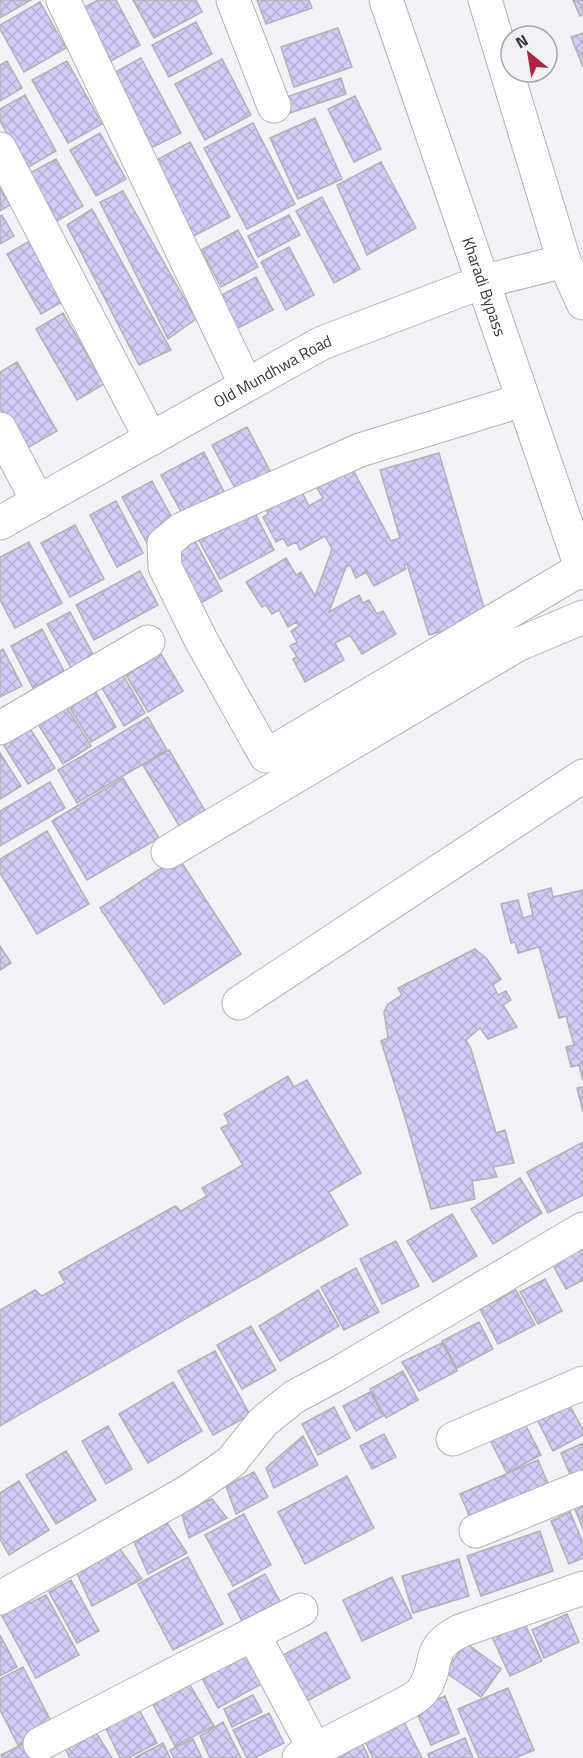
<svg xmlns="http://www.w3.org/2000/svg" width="583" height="1758" font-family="'Titillium Web',sans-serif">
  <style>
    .building { fill: url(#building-cross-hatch); stroke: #b1b1b4; stroke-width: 1.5 }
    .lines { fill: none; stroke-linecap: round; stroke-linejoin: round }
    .minor-casing { stroke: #b2b3b6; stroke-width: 35 }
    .highway-casing { stroke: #b2b3b6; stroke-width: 35 }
    .minor { stroke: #fff; stroke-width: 33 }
    .highway { stroke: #fff; stroke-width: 33 }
    .labels { text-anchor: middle; stroke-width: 5; stroke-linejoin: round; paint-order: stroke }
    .street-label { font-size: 16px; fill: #373738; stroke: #f1f2f5 }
  </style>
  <defs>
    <pattern id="building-cross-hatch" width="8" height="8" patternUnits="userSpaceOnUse" patternTransform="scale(1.5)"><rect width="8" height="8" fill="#d1cbf5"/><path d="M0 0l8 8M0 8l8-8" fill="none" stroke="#b4afd3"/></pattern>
  </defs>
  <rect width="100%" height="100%" fill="#f1f2f5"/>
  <path class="building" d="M0 0H31L0 18Z
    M98 0H116L140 45 111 61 83 8Z
    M133 0H196L202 12 154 38Z
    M257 0H309L312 8 266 24Z
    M573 0H583V15L580 16Z
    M40 2 66 48 24 72 0 29V25Z
    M196 22 212 54 169 77 152 45Z
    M338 28 352 67 294 87 281 47Z
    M583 33V67L571 37Z
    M141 58 181 133 147 150 108 76Z
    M222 59 251 115 205 140 175 84Z
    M7 61 22 88 0 101V65Z
    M67 61 102 124 68 143 32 80Z
    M341 78 346 94 290 113 284 98Z
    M25 95 56 151 27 168 0 121V109Z
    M355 96 381 149 354 162 328 109Z
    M315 118 342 179 298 199 270 138Z
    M253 123 295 204 247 229 204 148Z
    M100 133 126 179 96 196 70 150Z
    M190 142 230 217 188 239 149 164Z
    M56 159 83 206 57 221 30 173Z
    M381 162 416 228 367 255 337 185Z
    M0 187 10 205 0 211Z
    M123 191 196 319 168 339 100 202Z
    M322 197 360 269 334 283 296 211Z
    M92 209 171 350 139 365 67 225Z
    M2 215 14 236 0 244V216Z
    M289 215 300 235 258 257 248 236Z
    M238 230 258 267 221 287 201 250Z
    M33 239 67 299 41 314 7 254Z
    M289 247 314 295 286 310 261 262Z
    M256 277 273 310 236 329 218 297Z
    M63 313 104 384 77 400 36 329Z
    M17 362 57 431 22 451 0 412V372Z
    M247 427 270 471 236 490 212 445Z
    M204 452 227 498 185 519 161 475Z
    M439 453 487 618 429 635 407 564 404 565 406 569 374 586 366 572 356 578 350 565 346 567 329 612 359 595 363 603 369 600 377 614 383 611 396 634 362 654 350 635 335 643 344 660 305 682 293 659 297 657 290 646 297 642 291 631 299 626 296 622 288 627 279 610 272 614 266 605 262 607 246 582 286 558 296 575 301 572 315 596 332 549 325 536 300 550 296 542 288 546 283 538 276 542 263 517 268 514 266 509 301 490 309 506 323 498 314 483 350 464 391 541 400 538 380 470Z
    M152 481 178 529 148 545 122 497Z
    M116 501 143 553 117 567 90 515Z
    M251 506 274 550 220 579 196 535Z
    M75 525 104 579 70 597 41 543Z
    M195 541 222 591 197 605 170 555Z
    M29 542 62 603 15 628 0 600V557Z
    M140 571 158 605 94 640 76 605Z
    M70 612 94 656 71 668 47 624Z
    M42 629 64 671 33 688 11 646Z
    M3 649 22 686 0 697V651Z
    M161 654 183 691 148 712 126 675Z
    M123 675 145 713 124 726 102 688Z
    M94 689 116 727 91 742 68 705Z
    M66 706 91 746 63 764 38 724Z
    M148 717 167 750 77 803 58 770Z
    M29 727 55 768 28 784 3 744Z
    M169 750 210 819 184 834 143 765Z
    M0 753 21 786 0 799Z
    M123 778 159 838 87 880 52 821Z
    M50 782 65 808 0 846V811Z
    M47 831 89 904 37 934 0 873V859Z
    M178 857 241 954 164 1004 100 908Z
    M551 888 553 897 583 890V1081L579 1065 571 1067 566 1047 574 1045 566 1016 559 1018 539 947 518 953 515 942 511 943 501 904 518 900 523 918 533 915 528 894Z
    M0 946 11 963 0 970Z
    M475 949 487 959 501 979 493 985 498 995 506 991 511 1000 503 1005 517 1027 488 1039 480 1028 466 1040 471 1049 496 1133 505 1130 514 1163 493 1167 497 1177 472 1181 475 1199 431 1209 406 1121 381 1041 388 1038 384 1012 388 1004 402 995 398 988Z
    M288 1076 294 1087 307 1080 361 1173 329 1192 348 1225 0 1426V1310L35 1290 42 1296 65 1283 59 1272 175 1206 181 1211 207 1196 202 1188 243 1165 221 1128 229 1124 224 1114Z
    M583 1087V1112L577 1088Z
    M583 1142V1195L548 1213 527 1172Z
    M520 1178 542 1213 493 1244 471 1209Z
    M452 1214 477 1256 433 1282 407 1241Z
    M396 1241 419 1286 382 1304 360 1259Z
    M578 1243 583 1252V1280L566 1289 549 1258Z
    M356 1268 379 1312 344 1330 321 1287Z
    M545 1279 562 1311 538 1324 520 1292Z
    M318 1290 339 1326 280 1361 259 1326Z
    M516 1290 535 1325 498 1344 480 1309Z
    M479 1322 493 1349 457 1368 442 1341Z
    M251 1326 276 1370 242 1389 217 1345Z
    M442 1343 457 1371 419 1391 402 1362Z
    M215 1351 250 1415 213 1435 178 1371Z
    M403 1371 418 1400 386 1418 370 1389Z
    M173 1382 202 1431 148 1463 119 1414Z
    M370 1392 383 1416 356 1431 343 1406Z
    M568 1402 583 1430V1435L553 1451 537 1419Z
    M334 1407 350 1438 318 1455 302 1424Z
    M523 1420 541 1455 507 1473 489 1438Z
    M108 1426 132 1469 106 1484 82 1441Z
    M384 1434 396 1457 372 1469 360 1446Z
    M303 1436 318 1465 274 1488 266 1468Z
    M583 1443V1478L573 1482 561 1453Z
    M66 1451 96 1500 56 1524 26 1475Z
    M538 1460 552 1493 474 1527 460 1494Z
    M254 1472 268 1497 236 1514 226 1486Z
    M347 1476 374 1528 305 1564 278 1512Z
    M19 1481 49 1530 9 1555 0 1539V1493Z
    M212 1499 227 1518 189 1538 181 1512Z
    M583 1503V1529L574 1507Z
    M570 1512 583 1543V1558L569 1564 551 1521Z
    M244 1514 271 1565 233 1586 205 1535Z
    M167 1523 187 1553 148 1574 134 1542Z
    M540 1531 553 1571 481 1596 467 1556Z
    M119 1548 142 1579 92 1606 75 1569Z
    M188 1557 223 1624 173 1650 138 1584Z
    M459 1559 469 1596 413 1613 402 1576Z
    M265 1574 282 1605 244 1625 228 1594Z
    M392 1577 412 1618 362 1641 343 1600Z
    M71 1580 99 1631 77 1643 49 1592Z
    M46 1595 79 1655 36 1678 1 1614 28 1599 30 1603Z
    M567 1614 579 1642 544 1658 532 1630Z
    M524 1622 542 1661 510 1676 492 1637Z
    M326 1632 350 1678 307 1701 283 1655Z
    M0 1635 17 1667 0 1676Z
    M244 1643 265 1682 218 1708 197 1669Z
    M466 1643 501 1669 481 1697 445 1672Z
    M23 1667 54 1727 18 1745 0 1710V1679Z
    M187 1680 214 1726 175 1746 149 1697Z
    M508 1688 534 1750 515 1758H479L458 1709Z
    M253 1695 262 1712 232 1727 224 1709Z
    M445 1696 459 1733 431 1745 415 1709Z
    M135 1702 157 1743 128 1758H120L102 1720Z
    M269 1713 284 1743 254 1758H247L233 1730Z
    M403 1720 422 1758H373L364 1739Z
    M223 1722 241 1758H210L200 1736Z
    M93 1728 112 1758H70L64 1746Z
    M359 1737 369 1758H316Z
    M465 1738 473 1758H429L428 1754Z
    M193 1739 202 1758H174L170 1750Z
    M163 1743 170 1758H134Z
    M23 1744 31 1758H2L1 1755Z"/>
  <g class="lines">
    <g class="minor-casing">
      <g id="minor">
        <path d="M63 0 246 385"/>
        <path d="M233 0 274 106"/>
        <path d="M0 149 151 439"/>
        <path d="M523 400 360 450 182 529 164 544 165 567 201 640 266 756 581 569"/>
        <path d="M0 429 38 502"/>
        <path id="s1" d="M0 523 322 343 482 282 564 261"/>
        <path d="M0 728 148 642"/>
        <path d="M168 852 517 645 583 617"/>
        <path d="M239 1003 583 776"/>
        <path d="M453 1439 583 1383"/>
        <path d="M476 1531 583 1487"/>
        <path d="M0 1598 189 1491 231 1462 263 1422 294 1397 337 1374 583 1229"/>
        <path d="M253 1634 315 1750"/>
        <path d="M40 1744 186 1668 301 1610"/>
        <path d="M299 1758 408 1702C414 1698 420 1695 423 1690 441 1665 423 1650 460 1631L583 1588"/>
      </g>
    </g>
    <g class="highway-casing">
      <g id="highway">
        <path id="s2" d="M386 0 583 573"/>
        <path d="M485 0 564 261 583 303"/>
      </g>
    </g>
    <use href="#minor" class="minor"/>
    <use href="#highway" class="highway"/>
  </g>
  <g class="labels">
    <g class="street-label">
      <text dy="6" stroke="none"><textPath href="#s2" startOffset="303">Kharadi Bypass</textPath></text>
      <text dy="6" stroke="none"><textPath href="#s1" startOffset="312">Old Mundhwa Road</textPath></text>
    </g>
  </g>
  <g transform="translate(529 54) rotate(330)"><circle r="28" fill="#f1f2f5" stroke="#a7a7a9" stroke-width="1.5"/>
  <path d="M0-4.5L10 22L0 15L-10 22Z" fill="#b42243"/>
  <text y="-9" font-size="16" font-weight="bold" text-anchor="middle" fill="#373738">N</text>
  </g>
</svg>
